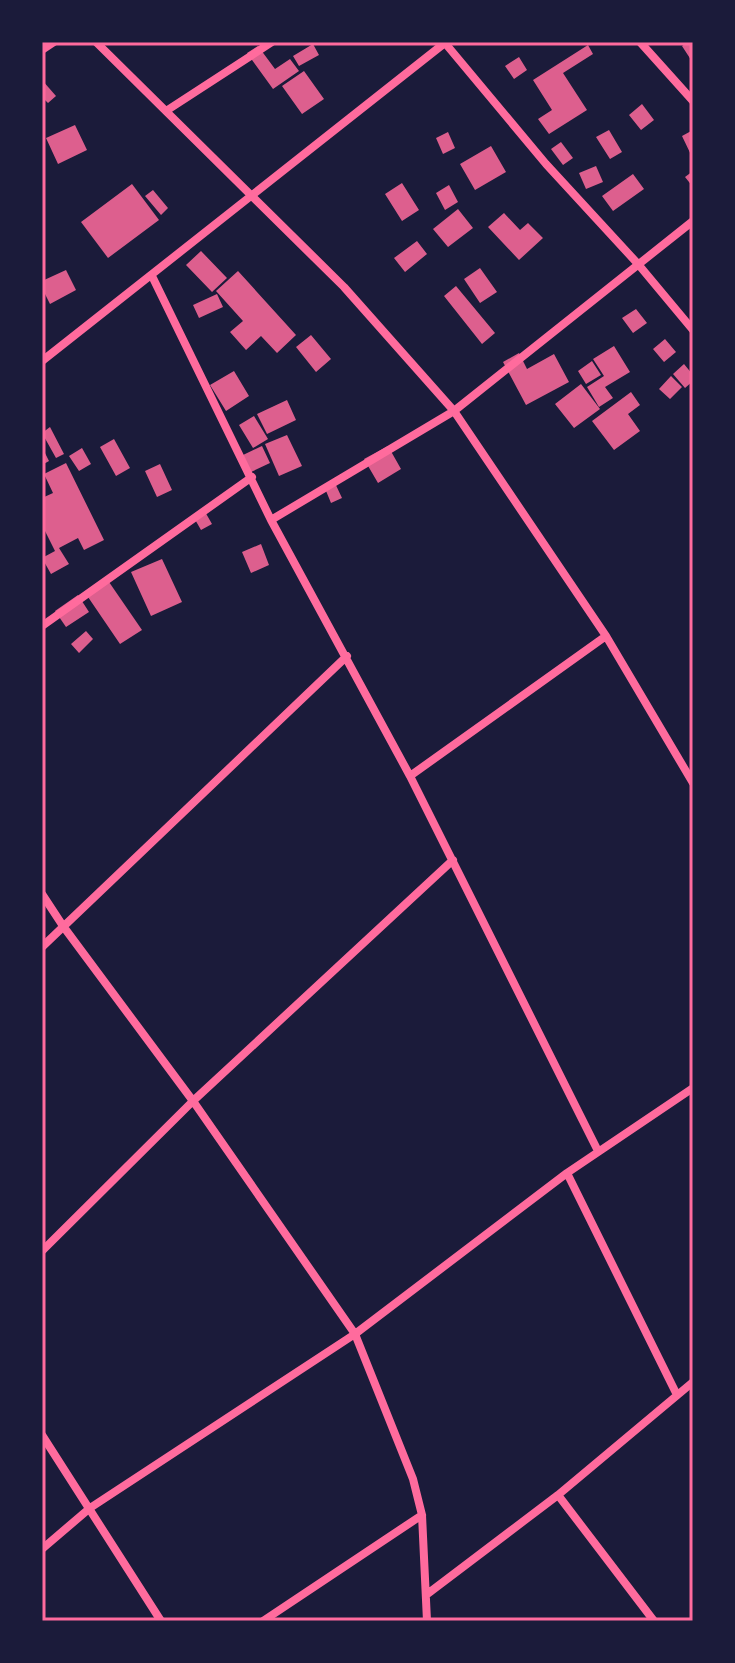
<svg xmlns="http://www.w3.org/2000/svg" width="735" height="1663" font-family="Arial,sans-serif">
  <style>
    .building { fill: #dd5f8e }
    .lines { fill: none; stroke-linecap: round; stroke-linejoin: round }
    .minor { stroke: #ff6b9d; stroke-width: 8 }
    .neatline { fill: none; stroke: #ff6b9d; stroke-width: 3 }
  </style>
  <rect width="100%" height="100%" fill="#1b1b3a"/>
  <path class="building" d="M688 42H693V63L682 46Z
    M313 44 319 55 299 66 293 56Z
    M588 45 593 54 563 73 587 110 549 134 538 119 552 110 533 80Z
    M258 46 275 69 290 59 299 71 273 89 247 53Z
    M519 57 527 70 514 79 505 66Z
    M304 71 324 99 302 114 282 86Z
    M42 80 56 96 48 103 42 97Z
    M642 104 654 120 641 130 629 115Z
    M75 125 87 150 58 164 46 138Z
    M609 130 622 152 610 159 596 137Z
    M693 130V159L682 136Z
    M448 132 455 148 443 154 436 138Z
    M561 142 573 158 563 165 551 149Z
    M491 146 506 172 475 190 460 164Z
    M596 166 603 182 586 189 579 173Z
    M693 171V187L685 177Z
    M633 174 644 189 613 211 602 196Z
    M402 183 419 210 402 221 385 194Z
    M132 184 159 220 108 258 81 222Z
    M449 185 458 202 445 210 436 193Z
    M153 190 168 208 161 215 145 196Z
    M458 209 473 228 448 247 433 229Z
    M504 213 520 230 528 223 543 238 519 260 488 227Z
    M417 241 427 254 405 272 394 258Z
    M201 251 227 278 212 292 186 265Z
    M480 268 497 292 480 303 464 279Z
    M66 270 76 290 50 304 42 288V281Z
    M238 271 296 335 277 353 261 336 246 350 230 332 243 321 216 291Z
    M456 286 495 333 482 344 444 296Z
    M217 294 223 307 199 318 193 305Z
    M636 309 647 323 633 333 622 318Z
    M311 335 331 359 316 372 296 347Z
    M665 339 676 352 664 362 653 349Z
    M614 346 630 372 605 387 613 398 599 407 587 387 604 376 593 359Z
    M519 353 527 369 554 354 569 382 526 405 503 362Z
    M592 361 601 375 586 384 578 371Z
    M684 364 693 375V381L685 388 673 374Z
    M234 371 249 396 226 411 210 385Z
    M671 376 682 387 670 399 659 389Z
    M581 384 600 409 574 428 555 404Z
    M631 392 640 405 628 414 640 431 614 450 592 421Z
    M287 400 296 420 267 434 257 414Z
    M254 416 268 439 253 448 239 425Z
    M50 427 64 454 56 458 42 433Z
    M287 435 302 466 279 476 265 444Z
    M114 439 130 468 116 476 100 447Z
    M262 446 270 463 251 472 243 455Z
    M388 446 401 469 378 483 364 459Z
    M42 447 49 461 42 465Z
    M82 448 91 464 79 471 69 456Z
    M66 463 104 540 84 550 78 538 59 548 69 564 51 574 42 558 55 551 42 525V498L53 493 44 474Z
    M160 464 172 490 157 497 145 471Z
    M334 481 342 498 331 503 324 486Z
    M204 510 212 524 201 530 193 516Z
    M261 544 269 565 251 573 242 552Z
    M162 559 182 602 151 616 131 572Z
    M109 582 142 630 120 644 88 597Z
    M78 595 89 612 66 627 55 611Z
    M86 631 93 639 79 653 71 644Z"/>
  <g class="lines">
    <path class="minor" d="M96 42 344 287 454 411 606 636 693 783
      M640 42 693 101
      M445 43 546 164 638 264 693 330
      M42 50 54 42
      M166 111 272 42
      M152 276 271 520 410 776 598 1151
      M42 361 446 42
      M271 520 454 411 693 221
      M42 626 252 477
      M410 776 606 636
      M42 894 63 926 193 1101 355 1334 413 1479 422 1515 427 1621
      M42 947 347 656
      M567 1173 677 1395
      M42 1251 193 1101 453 860
      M42 1435 161 1621
      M558 1495 654 1621
      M42 1549 90 1508 355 1334 567 1173 693 1088
      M426 1595 558 1495 693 1382
      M263 1621 422 1515"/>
  </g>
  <rect width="735" height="1663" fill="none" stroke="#1b1b3a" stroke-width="88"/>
  <rect x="44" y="44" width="647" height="1575" class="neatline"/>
</svg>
